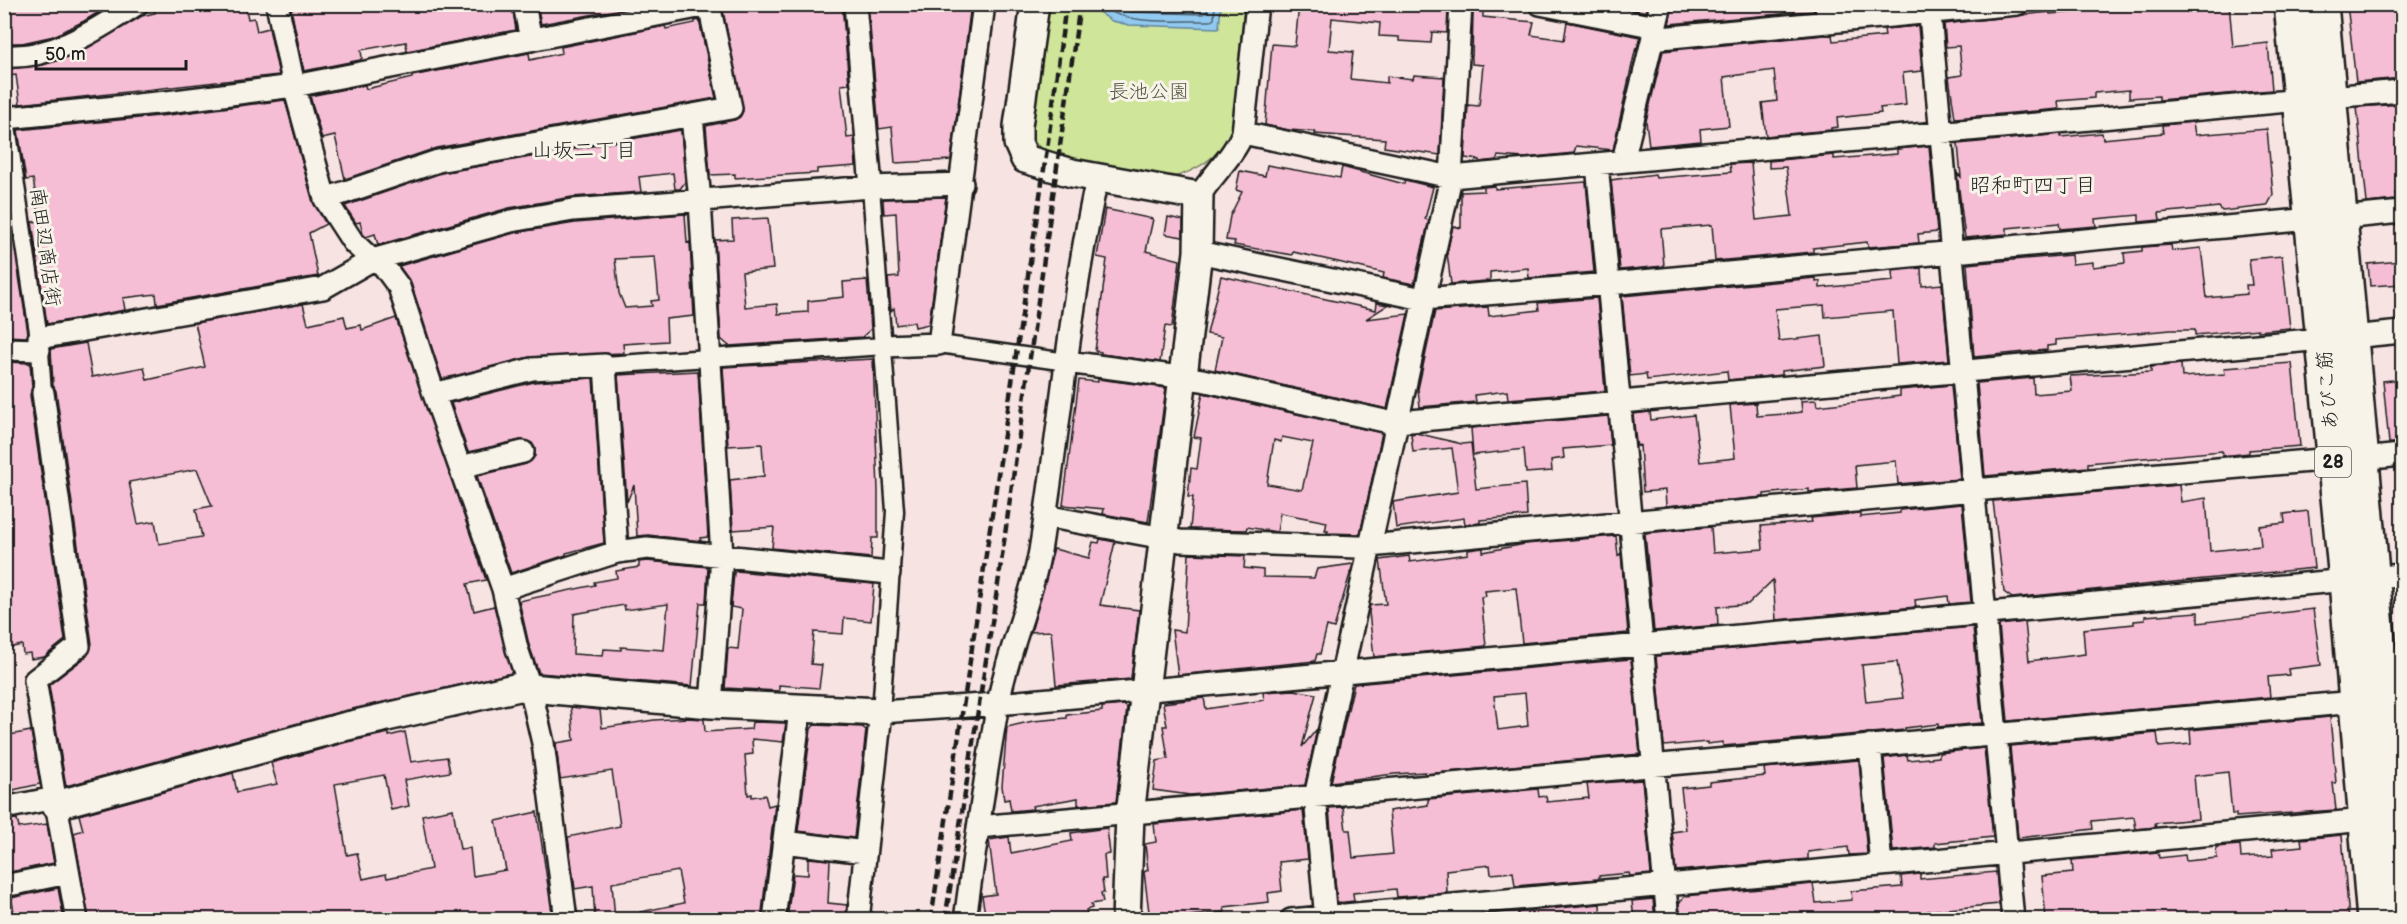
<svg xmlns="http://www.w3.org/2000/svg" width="2407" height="924" font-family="'Balsamiq Sans','Klee One',sans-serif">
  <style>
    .green { fill: #cfe59a; stroke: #76805b; stroke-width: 1.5 }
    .water { fill: #91c9f0; stroke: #62849b; stroke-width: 1.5 }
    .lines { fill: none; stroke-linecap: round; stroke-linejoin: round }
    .shore { stroke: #4b6171; stroke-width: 1.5 }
    .building { fill: #f6bed5; stroke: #1c1c1c; stroke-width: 1.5; fill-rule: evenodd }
    .pedestrian-casing { stroke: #1c1c1c; stroke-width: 21 }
    .minor-casing { stroke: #1c1c1c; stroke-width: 26 }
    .tertiary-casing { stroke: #1c1c1c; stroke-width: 32 }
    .primary-casing { stroke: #1c1c1c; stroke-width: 38 }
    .pedestrian { stroke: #f7f3e8; stroke-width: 16 }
    .minor { stroke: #f7f3e8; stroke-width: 21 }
    .tertiary { stroke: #f7f3e8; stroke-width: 27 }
    .primary { stroke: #f7f3e8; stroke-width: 33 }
    .rail { stroke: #1c1c1c; stroke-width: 4.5; stroke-dasharray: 9 4.5; stroke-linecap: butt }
    .labels { text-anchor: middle; stroke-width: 6; stroke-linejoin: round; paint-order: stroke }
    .shield { fill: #f7f3e8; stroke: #5e5c59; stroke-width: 1.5 }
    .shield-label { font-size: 18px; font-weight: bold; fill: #1c1c1c }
    .park-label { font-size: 20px; fill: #525842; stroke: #f7f3e8 }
    .street-label { font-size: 20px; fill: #1c1c1c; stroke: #f7f3e8 }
    .neighbourhood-label { font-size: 21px; fill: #1c1c1c; stroke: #f7f3e8 }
  </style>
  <rect width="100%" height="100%" fill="#f7e3e2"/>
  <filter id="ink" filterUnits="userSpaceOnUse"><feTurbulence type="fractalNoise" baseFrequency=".0167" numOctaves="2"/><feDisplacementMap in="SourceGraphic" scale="12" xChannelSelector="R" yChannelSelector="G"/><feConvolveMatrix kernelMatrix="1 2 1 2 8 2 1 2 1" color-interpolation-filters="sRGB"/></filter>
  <g filter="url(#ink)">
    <path class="green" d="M1046 5H1244L1233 123C1226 159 1182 182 1147 179 1128 177 1107 170 1089 164 1073 159 1050 155 1037 145 1034 142 1032 137 1029 133Z"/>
    <path class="water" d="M1088 5H1221L1219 28 1129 25 1112 21Z"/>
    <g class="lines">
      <path class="shore" d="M1097 4C1129 27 1173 20 1211 21L1214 19 1215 4
        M1111 4 1131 12 1204 14 1207 12 1208 4"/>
    </g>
    <path class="building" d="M9 4H112L84 21 54 36 22 43H7Z
      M154 4H245L248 19 254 18 257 31 269 28 279 75 20 104 16 75 9 76 8 69 43 65 79 53 142 16 155 13Z
      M312 4H461V8L479 4H512L516 30 407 51 406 42 361 50 362 58 360 60 304 71 291 9Z
      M537 4H621L622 9 541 24Z
      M745 4H842L849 84 841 85 847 138 854 137 856 166 817 169V173L735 178V174L710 175 706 126 734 120 740 117 743 111 723 11Z
      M868 4H971L951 160 895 163 892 127 879 129Z
      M1299 4 1448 6 1447 33 1432 32 1431 43 1399 41V37L1379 36 1380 23 1332 18 1329 50 1353 52 1350 79 1387 83V76L1413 79 1414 75 1444 77 1440 155 1384 147 1385 139 1315 134 1316 132 1289 130 1265 125 1272 44 1295 46Z
      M1608 4H1648L1646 12Z
      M1673 4H1696L1717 11 1716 4H1813L1814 11 1669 24Z
      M2120 4H2160V10L2195 6V4H2229L2233 47 2268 43 2272 90 2159 100V96L2129 98V90L2094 93V98L2058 101 2059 109 1955 118 1949 77 1962 75 1959 46 1946 47 1944 24 2050 12V14L2103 10V6Z
      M2347 4H2403V78L2356 82Z
      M1473 10 1483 11V17L1534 22 1531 35 1564 40 1567 22 1640 37 1636 52V47L1613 150 1576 146 1574 153 1524 158 1498 156 1497 160 1480 162V160L1465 158 1468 105 1479 106 1483 65 1472 64Z
      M699 20 716 98 436 148 345 179 335 136 322 139 310 96 365 85 366 89 412 78V76L529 53 530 60 562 53 561 47 665 26 666 29 695 23V21Z
      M1918 26 1922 71 1903 73 1906 105 1880 108 1881 113 1837 118 1838 127 1831 128V130L1766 136 1762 103 1777 101 1774 70 1724 77 1729 126 1700 129 1701 141 1649 146 1646 121 1663 51 1825 35H1832L1833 41 1885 36 1884 29Z
      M285 100 313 202 326 224 309 233 318 276 157 304 156 294 123 298 125 310 47 324 32 222 40 221 33 179 26 180 18 130 169 115Z
      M2403 104V192L2395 193 2396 200 2367 203 2357 107Z
      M2193 122 2195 135 2267 129 2273 195 2267 206 2222 211 2219 207 2159 213 2160 220 2139 222V215L2095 219 2096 226 2060 229 2059 223 2007 228V234L1965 238 1957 173 1961 177 1958 144 2061 134V137L2102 133 2103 139 2163 133 2162 125Z
      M681 130 685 182 680 189H675L673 173 639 177 641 192 572 197 509 208 378 245 375 234 366 237 363 234 360 222 356 223 345 206 441 173Z
      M1929 146 1937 232 1918 234 1919 243 1868 247 1867 242 1813 248V252L1715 261 1712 225 1661 229 1664 266 1620 270 1611 180 1655 174 1656 178 1731 172 1730 164 1751 163 1756 220 1792 216 1786 167 1769 168V161L1834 155V159L1897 154V149Z
      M1267 165 1340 178 1342 167 1404 184 1405 180 1433 187 1425 219 1429 220 1414 284 1383 278 1384 273 1338 262 1293 252 1292 255 1234 245 1235 241 1226 240 1230 216 1242 192 1236 190 1240 171 1265 176Z
      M1586 182 1594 272 1529 278 1528 268 1490 272V280L1485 281 1451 284 1447 253 1453 226 1461 228V192L1484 191V187L1495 186V189Z
      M946 197 929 324 915 327 914 322 896 325 894 308 891 311 888 278 899 277 896 213 884 214 883 201 884 199Z
      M1105 209 1153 219 1146 251 1180 260 1172 327 1165 326 1160 362 1101 354V352L1095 351 1107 259 1097 257Z
      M685 214 687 243 690 242 694 316 666 319 667 341 623 344 624 353 529 357 442 379 411 283 399 266 514 233 575 223ZM655 257 659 300 651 301 652 306 625 308 619 293 615 259Z
      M1168 217 1183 220V237L1165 234Z
      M768 218 773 269 742 272 745 307 777 304 778 314 808 312V301L844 297 843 282 867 280 871 329 862 337 729 346 721 339 715 240 733 239 732 220Z
      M12 232 28 333 27 337 4 336V234Z
      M2171 245 2172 251 2201 248 2207 298 2247 294 2246 285H2252L2249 259 2282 256 2290 328 2258 331V329L2195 335V330H2171L2056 340V345L2047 346V350L1974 357 1967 264 2071 255 2072 264 2093 262V267L2125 263 2124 253 2142 251V247Z
      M2401 261 2403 284 2370 286 2368 264Z
      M1921 268 1922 286 1942 284 1949 360 1897 364 1893 311 1825 317 1824 305 1775 309 1779 341 1822 336 1825 366 1782 371V375L1728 380 1727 371 1647 380 1646 374 1630 376 1622 296 1816 278V282L1820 281V288L1893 281 1892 271Z
      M1221 276 1376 310 1377 303 1388 305 1366 319 1408 314 1387 409 1215 370 1222 337 1207 334Z
      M1597 298 1605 391 1508 399 1507 391 1475 395 1476 402 1420 407 1418 389 1435 311 1488 307 1489 316 1539 310 1538 303Z
      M303 304 308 324 344 316 347 328 361 325 362 330 396 318 486 580 467 584 474 611 494 606 512 673 339 712 66 786 49 685 87 656 92 644 56 391 53 385 51 349 86 343 92 377 144 367 147 380 205 367 195 323ZM197 469 212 506 196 509 202 537 159 544 155 521 138 524 129 482Z
      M873 359 878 490V538H872L871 558 772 548 774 527 733 530 730 480 764 476 762 444 728 446 723 367Z
      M4 362 30 363 32 387 30 395 65 640 44 657 31 659 30 653 23 654 22 645 4 649Z
      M2292 363 2300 446 2249 450V453L2223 456 2222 451 2088 463V467L1985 476 1977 383 2033 378 2034 394 2072 391 2070 376 2151 372V367L2181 364 2182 377 2225 374 2224 368Z
      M698 371 708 537 700 538 701 541 648 535 637 536 634 485 627 502 618 375Z
      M593 378 604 543 566 553V555L511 573 477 476 526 464 535 456V448L532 443 521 440 468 452 451 403 534 382Z
      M1098 379 1166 388 1148 522 1103 514 1104 509 1063 505 1079 380 1098 382Z
      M2403 379V443H2389L2383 381Z
      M1951 385 1960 479 1898 484 1896 461 1855 465 1857 488 1809 492V489L1764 494V497L1666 506 1665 490 1643 492 1640 445 1637 446 1636 442 1633 414 1650 412 1651 420 1694 415 1700 462 1735 458 1730 405 1756 403 1757 416 1785 414 1802 412 1801 401 1816 400 1817 406 1861 401 1900 396V390Z
      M1203 393 1382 433 1360 534 1327 533 1328 531H1325L1327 522 1280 513 1277 532 1247 527 1246 530 1190 529 1193 497H1188L1191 468 1197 469 1201 438 1194 437ZM1282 437 1313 443 1302 490 1267 484 1274 440 1281 442Z
      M1608 416 1611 445 1563 449 1564 458 1551 460 1552 471 1526 473 1524 449 1473 455 1471 428Z
      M1416 433 1462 444 1471 443 1476 489 1525 484 1527 516 1480 520V523L1465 524 1464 518 1396 528 1393 502 1458 492 1452 448 1413 452 1411 434Z
      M2179 485 2181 502 2206 498 2210 551 2261 546 2259 526 2285 523 2284 514 2308 511 2314 568 2012 598 2004 592 1993 501Z
      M1962 504 1971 602 1949 604 1948 596 1915 600 1916 607 1776 620 1773 580 1748 604 1717 607 1718 625 1654 631 1645 533 1711 527 1713 553 1763 549 1761 526 1812 522 1811 518 1860 513V517L1900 513V510Z
      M1616 536 1618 556 1621 553 1628 633 1522 643 1516 588 1485 591 1486 596 1481 597 1486 646 1374 657 1369 612 1370 605 1386 604 1380 560 1409 556 1410 562 1468 554V550L1483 548V552L1525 544Z
      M1100 539 1115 542 1100 605 1139 610 1131 679 1056 685 1051 631 1031 632 1054 549 1089 558 1093 542 1099 543Z
      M1189 554 1245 556 1244 568 1263 570V577L1314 578 1317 569 1353 564 1334 628 1327 626 1320 654H1317L1315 661 1178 675 1172 630 1185 632Z
      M647 561 708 567 706 603H700L692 686 539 673 529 645 519 601 595 585 594 582 617 578 616 571 639 567V562ZM668 604 664 650 621 647V650L604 649 603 656 573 654 574 614 624 605 625 610Z
      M736 571 874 584 871 621 844 618 843 634 814 632 811 664 822 665 819 688 779 685V691L725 688 728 648 738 649 742 609 731 607 734 573Z
      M2313 609 2321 665 2288 669 2289 675 2268 677 2270 697 2008 721 1999 625 2025 622 2029 661 2085 654 2083 629 2134 624V621L2145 620V616L2198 612V623Z
      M1973 627 1982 723 1938 727V724L1905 728V730L1723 746V742L1707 744V742L1664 746 1656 656ZM1895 662H1897L1903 698 1866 702 1862 665Z
      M1631 659 1640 754 1425 774V772L1394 774 1331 782 1354 684ZM1525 693 1528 726 1498 730 1494 696Z
      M1294 690 1316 694 1302 747 1317 729 1305 785 1190 795 1153 790 1157 761 1168 759 1163 726H1167L1163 703 1204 698 1206 709 1264 700 1263 692Z
      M1124 705 1127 708 1116 802 1078 805V798L1032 806 1033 809 1011 811 1009 799 1004 800 1002 786 1007 727 1033 721 1067 718V715L1102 711V707Z
      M571 707 600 710 602 728 654 720 687 718 704 719 705 732 751 729 752 722 786 723 783 742 752 739 753 754 745 755 748 795 752 794V797L765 795 768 806 775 804 761 920H641L640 912 684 903 678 871 612 883 615 920H595L593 886 575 889 568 837 620 826 612 771 560 779 556 743 574 740Z
      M2330 717 2336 783H2333L2336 810 2236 817V814H2232L2228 772 2194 776 2198 819 2155 823 2156 827 2136 829 2134 817 2092 821 2093 829 2018 838 2010 746 2157 733 2159 747 2191 744 2190 730Z
      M814 725 862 727 866 730 854 838 798 831 811 729Z
      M31 731 40 784 4 792V736Z
      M405 732 411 762 447 757 450 772 404 780 409 806 391 810 384 775 335 784 347 855 357 853 363 879 386 874 387 878 431 869 422 815 453 809 460 849 470 848 473 876 506 870 496 821 537 812 553 920H89L74 833 83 830 79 815 233 773 237 792 277 784 271 763 347 742 389 733V736Z
      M1984 748 1993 837 1935 843V847L1893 851 1884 758 1907 755 1908 760 1939 757V753Z
      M1859 760 1867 854 1849 855 1848 847 1808 852V859L1676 871 1672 832 1686 830 1681 788 1709 785V782L1765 776 1764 768Z
      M1642 780 1651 874 1630 876 1629 873 1599 876V879L1515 886 1513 872 1491 874 1490 865 1446 870 1447 893 1397 897 1396 889 1353 893 1354 901 1337 903 1329 808 1343 807 1346 830H1350L1353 858 1393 854 1389 811 1428 805V799L1538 789 1539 797 1546 796 1547 802 1589 798 1587 784Z
      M1303 810 1308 859 1279 862 1282 891 1268 893 1269 902 1224 907 1225 912 1180 917V920H1150L1144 872 1148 870 1145 844 1156 842 1154 824Z
      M17 819 19 828 47 824 54 863 5 873 4 820Z
      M1107 828 1110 854 1104 855 1106 879H1102L1104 893H1101L1103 902 1091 904 1092 908 1086 910 1088 920H986L982 896 996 894 989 840 1009 837 1011 853 1072 841 1071 833Z
      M2342 835 2349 920 2046 919 2042 876 2073 873 2072 860 2158 852 2159 858 2185 855 2186 861 2217 858 2216 847 2240 845 2241 858 2273 856 2272 849 2302 846 2301 839Z
      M808 858 830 860 828 903 847 905 845 920H787L793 874 808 875Z
      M1996 872 1999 904 1928 911 1929 920H1681L1679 903 1685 896 1813 884 1816 903 1852 900 1851 891 1902 887 1901 876 1920 874V879Z
      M58 888 64 920H16L11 898Z
      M1653 899 1655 920H1634L1632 901Z
      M1600 904 1601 920H1518V912Z"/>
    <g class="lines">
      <g class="pedestrian-casing">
        <path id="pedestrian" d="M4 107 39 338 43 393
          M871 187 895 511 881 712
          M939 344 1067 362
          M605 365 884 346"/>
      </g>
      <g class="minor-casing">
        <path id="minor" d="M277 4 294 86 325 199 353 242 372 260 382 264 399 287 434 394 503 589 517 649 530 687 543 743 566 920
          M524 4 531 40
          M855 4 871 187
          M1540 4 1646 25 1661 38 2017 4
          M1826 4 1828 23
          M1929 4 2013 920
          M4 56C56 59 95 30 137 4
          M2329 97 2402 91
          M692 116 700 201 722 556 711 704
          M6 118 167 102 294 86 713 4
          M1243 133 1451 177 2300 100
          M1623 161 1661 4
          M1597 164 1668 920
          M1199 196C1213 174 1233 157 1243 133L1257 4
          M325 199 438 161 731 108 709 5
          M2340 218 2402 212
          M1198 252 1423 299 1609 284 2311 219
          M2351 337 2402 332
          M39 338 323 288 372 260 511 221 573 210 871 187 962 184
          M884 346 939 344 984 4
          M4 349 39 350
          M1067 362 1202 380 1389 422 1410 421 2322 339
          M43 393 79 646 35 680 55 798
          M434 394 532 369 605 365 617 552
          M2362 459 2402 455
          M460 467 523 452
          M1045 516 1180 541 1358 547 1974 490 2333 459
          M503 589 617 552 647 548 889 573
          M1870 745 1881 865
          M4 808 55 798 77 920
          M978 827 2355 702
          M784 842 865 852
          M4 886 68 873
          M774 920 800 710
          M858 920 881 712 997 704 2402 575
          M965 920C975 848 985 775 998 704 1007 652 1031 603 1040 551 1060 427 1070 301 1097 179
          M1291 920 2365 820
          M1326 920 1315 797 1451 177 1461 4"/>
      </g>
      <g class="tertiary-casing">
        <path id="tertiary" d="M1035 4 1018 126V143L1025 159 1072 173 1199 196 1198 252 1130 815 1126 920
          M56 805 343 727 519 687 711 704 881 712"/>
      </g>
      <g class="primary-casing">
        <path id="primary" d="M2291 4 2346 581 2374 920
          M2321 4 2402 907"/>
      </g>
      <use href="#pedestrian" class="pedestrian"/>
      <use href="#minor" class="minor"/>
      <use href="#tertiary" class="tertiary"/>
      <use href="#primary" class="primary"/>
      <path class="rail" d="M931 920 1047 149 1066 4
        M945 920 998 584 1080 4"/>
    </g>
  </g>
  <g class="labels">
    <rect class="shield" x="2315" y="447" width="36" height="30" rx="4.5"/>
    <g class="shield-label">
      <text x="2333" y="468">28</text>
    </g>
    <g class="park-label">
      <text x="1149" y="98">長池公園</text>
    </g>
    <g class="street-label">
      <text transform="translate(46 247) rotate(82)" y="7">南田辺商店街</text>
      <text transform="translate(2327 390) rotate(-95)" y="7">あびこ筋</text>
    </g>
    <g class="neighbourhood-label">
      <text x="584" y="157">山坂二丁目</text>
      <text x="2033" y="192">昭和町四丁目</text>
    </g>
  </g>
  <rect width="2407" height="924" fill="none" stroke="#f7f3e8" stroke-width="24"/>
  <rect x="12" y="12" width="2383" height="900" fill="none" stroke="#1c1c1c" stroke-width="2" filter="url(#ink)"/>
  <path d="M36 60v9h150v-9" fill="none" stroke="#1c1c1c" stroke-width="3"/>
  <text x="45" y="60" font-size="18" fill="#1c1c1c" stroke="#f7f3e8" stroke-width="4.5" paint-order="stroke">50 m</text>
</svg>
